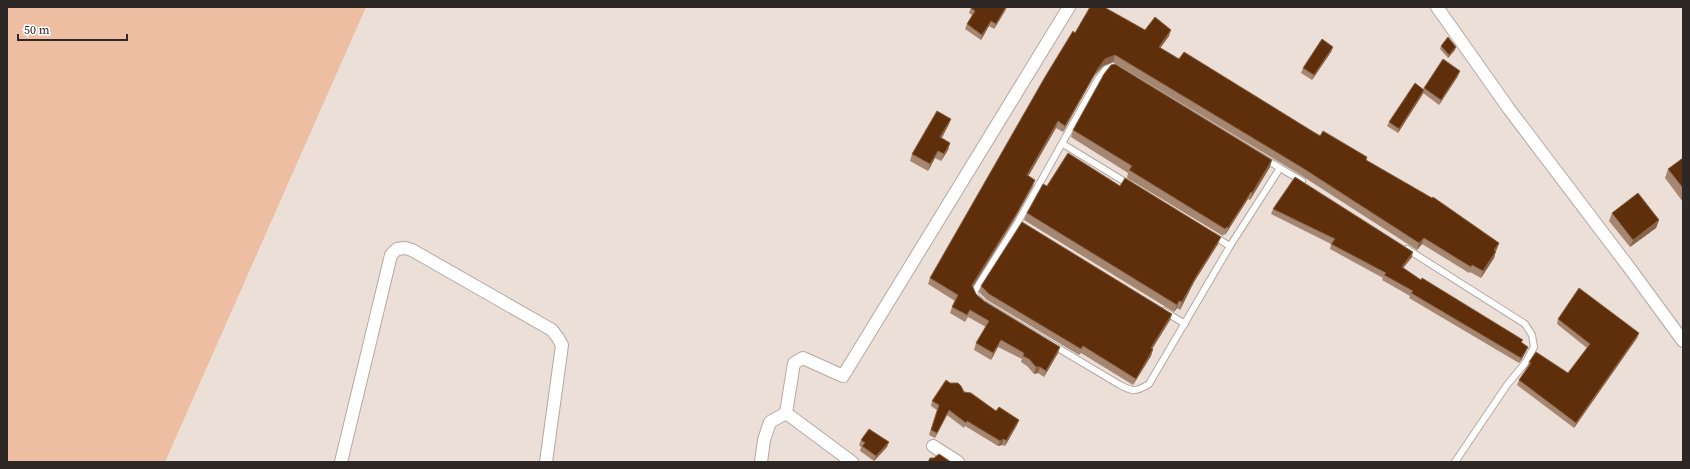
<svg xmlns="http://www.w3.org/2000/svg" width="1690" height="469" font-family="'Source Serif 4',serif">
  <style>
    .green { fill: #edbea1 }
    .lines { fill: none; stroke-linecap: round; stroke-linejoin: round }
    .lane-casing { stroke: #b4a9a2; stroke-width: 8 }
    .street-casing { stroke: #b4a9a2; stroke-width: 14 }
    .lane { stroke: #fff; stroke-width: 6 }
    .street { stroke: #fff; stroke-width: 12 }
    .wall { fill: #a58771 }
    .shaded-wall { fill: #896448 }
    .building { fill: #5e2f0a; stroke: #896448 }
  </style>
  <rect width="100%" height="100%" fill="#ecdfd8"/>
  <path class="green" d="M7 7H366L165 462H7Z"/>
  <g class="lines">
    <g class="lane-casing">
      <path id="lane" d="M1113 66 1280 168 1230 246 1149 384C1136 392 1133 392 1120 385L984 304 977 298 974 292 1018 222 1098 79 1106 69Z
        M1063 144 1130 185
        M1280 168 1302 181
        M1213 236 1230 246
        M1407 249 1525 324 1532 335 1534 347 1526 362 1507 385 1455 462
        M1164 311 1185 324"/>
    </g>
    <g class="street-casing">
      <path id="street" d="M1437 7 1509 109 1631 270 1683 341
        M786 413 852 462
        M933 446 958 462
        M341 462 391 255 397 249 405 248 412 250 552 330 558 338 562 345 546 462
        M761 462 764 440 770 422 786 413 794 363 803 358 843 376 1069 7"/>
    </g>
    <use href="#lane" class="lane"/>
    <use href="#street" class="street"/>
  </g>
  <path class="wall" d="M971 7H1007L1005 11 994 29 989 26 981 40 965 29 967 24 972 15 969 13Z
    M1145 30 1169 36 1160 48 1179 59 1366 160 1499 243 1496 251 1494 258 1481 278 1470 272 1469 273 1422 244 1417 250 1299 174 1113 62 1103 66 1094 76 1063 132 1056 128 1028 176 1033 186 1014 220 973 287 976 294 984 301 1058 353 1044 377 1038 373 1034 374 1027 366 1021 362 1022 359 998 347 991 360 974 350 976 343 986 327 968 317 965 322 950 313 952 307 955 301 928 284 930 278 1075 33Z
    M1441 46 1455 50 1448 58 1440 49Z
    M1333 47 1331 52 1312 80 1301 73 1303 68Z
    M1458 76 1439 105 1423 93 1398 133 1387 126 1389 122 1423 89 1424 88Z
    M951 119 948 126 942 138 950 143 948 150 941 161 935 158 928 171 910 161 912 154Z
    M1073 130 1270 167 1250 200 1248 199 1225 235 1224 234 1223 236 1127 178 1128 173 1071 137Z
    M1683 158V202L1665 178 1668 169Z
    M1047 186H1120L1218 244 1194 282 1180 310 1177 308 1174 312 1024 220 1027 213Z
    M1273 209 1412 257 1403 268 1421 280 1528 347 1522 359 1519 363 1409 298 1410 296 1382 280 1383 278 1330 249 1331 244 1271 214Z
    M1612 213 1659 220 1656 228 1630 247 1609 221Z
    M981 286 1172 314 1170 320 1152 349H1153L1151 356 1133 385 1081 353 1079 355 987 300 979 292Z
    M1558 319 1639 333 1637 338 1574 428 1517 385 1519 380 1527 367 1529 362 1568 373 1587 348 1557 324Z
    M964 392 996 411 1019 420 1017 425 1005 446 1002 445 998 446 965 426 964 428 947 415 935 438 929 435 937 410 931 406 932 401Z
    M861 440 887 447 874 461 860 451 861 447 859 445Z"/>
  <path class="shaded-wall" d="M1007 7 1005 11 994 29 996 24Z
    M991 21 989 26 981 40 982 35Z
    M1171 30 1169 36 1156 54 1159 47Z
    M1333 47 1331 52 1312 80 1314 75Z
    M1456 47 1455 50 1448 58 1449 55Z
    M1115 55 1113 62 1103 66 1094 76 1063 132 1065 126 1097 70 1105 59Z
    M1460 71 1458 76 1439 105 1441 100Z
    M1424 90 1423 94 1398 133 1399 129Z
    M951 119 948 126 938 144 940 137Z
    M1058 121 1056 128 1025 182 1027 175Z
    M950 143 948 150 941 161 944 154Z
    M938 151 935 158 928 171 930 164Z
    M1272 160 1270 167 1250 200 1252 193Z
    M1035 180 1033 186 1014 220 970 291 972 285Z
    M1251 192 1248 199 1225 235 1228 228Z
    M1659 220 1656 228 1630 247 1633 240Z
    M1221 237 1218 244 1194 282 1180 310 1182 302 1197 275Z
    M1424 238 1422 244 1417 250 1419 243Z
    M1499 243 1497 249 1492 256 1494 250Z
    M1496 251 1494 258 1481 278 1483 271Z
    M1413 252 1412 257 1400 272 1402 267Z
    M1179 301 1177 308 1174 312 1177 305Z
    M1172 314 1170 320 1149 354 1151 348Z
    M1639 333 1637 338 1574 428 1576 423Z
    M1001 340 998 347 991 360 993 353Z
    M1060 347 1058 353 1044 377 1046 371Z
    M1528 347 1522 359 1519 363 1521 358Z
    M1153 349 1151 356 1133 385 1136 379Z
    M1036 367H1040L1038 373 1034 374Z
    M949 410 947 415 935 438 937 433Z
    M1019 420 1017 425 1005 446 1006 441Z
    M1004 439 1002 445 998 446 1000 441Z
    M889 442 887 447 874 461 876 456Z"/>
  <path class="building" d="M971 7H1006L996 24 991 21 982 35 967 24 975 11 971 8Z
    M1090 7H1104L1145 30 1155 17 1171 30 1159 47 1179 59 1184 52 1320 136 1323 131 1367 157 1366 160 1432 198 1433 197 1499 243 1494 250 1496 251 1483 271 1472 265 1471 267 1424 238 1419 243 1301 167 1115 55 1105 59 1097 70 1065 126 1058 121 1027 175 1035 180 1017 213 972 285 976 294 984 301 1060 347 1046 371 1040 367H1036L1029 359 1023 356 1024 353 1001 340 993 353 976 343 989 321 970 310 967 315 952 307 958 295 930 278 1045 77 1073 31 1075 33Z
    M1448 37 1456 47 1449 55 1441 46Z
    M1322 39 1333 47 1314 75 1303 68Z
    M1443 59 1460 71 1441 100 1424 88Z
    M1115 64 1272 160 1252 193 1251 192 1228 228 1227 227 1225 229 1129 170 1132 166 1073 130 1104 74 1111 65Z
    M1415 83 1424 90 1399 129 1389 122Z
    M937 111 951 119 940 137 950 143 944 154 938 151 930 164 912 154Z
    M1068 153 1120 186 1125 178 1221 237 1197 275 1182 302 1179 301 1177 305 1027 213 1043 184 1047 186Z
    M1683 158V188L1668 169Z
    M1295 177 1413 252 1402 267 1421 280 1422 278 1523 340 1521 342 1528 347 1524 354 1521 358 1411 293 1413 291 1384 275 1386 273 1331 244 1335 239 1273 209Z
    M1638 193 1659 220 1633 240 1612 213Z
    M1022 222 1172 314 1151 348 1153 349 1136 379 1083 346 1081 349 989 294 981 286Z
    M1579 288 1639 333 1576 423 1519 380 1531 363 1529 362 1536 352 1568 373 1590 344 1558 319Z
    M946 380 950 383H958L961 386 964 392 971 393 996 411 999 407 1019 420 1006 441 1004 439 1000 441 967 421 966 423 949 410 937 433 931 430 939 405 932 401Z
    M869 429 889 442 876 456 862 446 865 443 861 440Z
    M939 454 951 462H928L930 458H934Z"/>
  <rect width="1690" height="469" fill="none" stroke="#2d2826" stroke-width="16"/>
  <path d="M18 34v6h109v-6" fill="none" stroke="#2d2826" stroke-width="2"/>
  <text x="24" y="34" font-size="12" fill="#2d2826" stroke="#ffffff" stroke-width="3" paint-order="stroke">50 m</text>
</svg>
